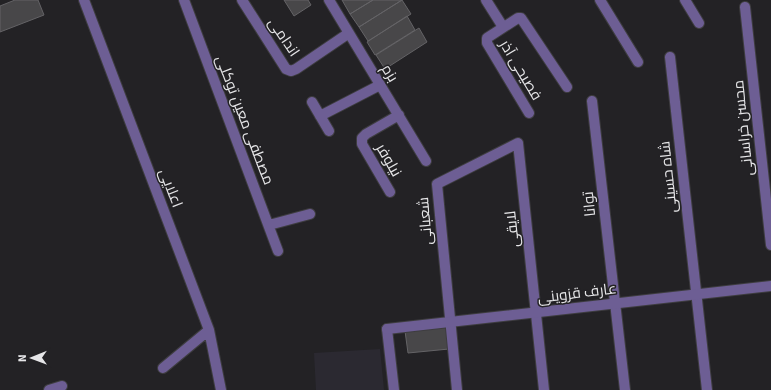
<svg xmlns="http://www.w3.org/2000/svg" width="771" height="390" font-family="Signika,Cairo,sans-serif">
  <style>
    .built { fill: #2b2931 }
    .building { fill: #484749; stroke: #646366 }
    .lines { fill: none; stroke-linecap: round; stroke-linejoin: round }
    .minor-casing { stroke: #3e3d40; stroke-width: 12 }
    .tertiary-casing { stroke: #3e3d40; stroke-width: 12 }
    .minor { stroke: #6d5e94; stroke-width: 10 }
    .tertiary { stroke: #6d5e94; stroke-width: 10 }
    .labels { text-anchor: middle; stroke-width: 3; stroke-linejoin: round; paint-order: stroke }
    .street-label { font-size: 15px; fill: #e6e6e8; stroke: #232225 }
  </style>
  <rect width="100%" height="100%" fill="#232225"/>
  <path class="built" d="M380 349 384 390H316L314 353Z"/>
  <path class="building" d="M15 0H38L44 15 0 32V6Z
    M284 0H308L311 5 294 16Z
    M342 0H373L350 14Z
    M373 0H402L359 27 350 14Z
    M402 0 411 14 368 41 359 27Z
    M407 16 415 30 375 55 367 42Z
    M419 28 427 42 385 69 376 55Z
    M446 326 449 349 408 353 405 331Z"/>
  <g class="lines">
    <g class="minor-casing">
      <path id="minor" d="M84 0 209 330 221 390
        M184 0 278 251
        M242 0 286 69 291 71 296 69 349 33
        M329 0 426 161
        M486 0 503 27
        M600 0 638 62
        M685 0 699 23
        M745 7 771 245
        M670 57 707 390
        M592 101 625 390
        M312 102 329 131
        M529 113 487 43V38L518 18H521L567 87
        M320 116 380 85
        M390 192 362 144V138L366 134 399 115
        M269 225 310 214
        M387 329 394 390
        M163 368 209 330
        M49 390 62 386
        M457 390 437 184 518 143 544 390"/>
    </g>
    <g class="tertiary-casing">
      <path id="tertiary" d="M387 329 771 286"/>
    </g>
    <use href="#minor" class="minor"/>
    <use href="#tertiary" class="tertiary"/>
  </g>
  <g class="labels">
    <g class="street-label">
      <text transform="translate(284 37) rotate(56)" y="5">اندامی</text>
      <text transform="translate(521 70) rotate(59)" y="5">فصیحی آذر</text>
      <text transform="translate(390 73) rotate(59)" y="5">بزم</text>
      <text transform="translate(245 120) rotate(69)" y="5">مصطفی معین توکلی</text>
      <text transform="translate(743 128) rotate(-96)" y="5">محسن خراسانی</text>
      <text transform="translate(389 160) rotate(60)" y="5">نیلوفر</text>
      <text transform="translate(668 177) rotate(-96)" y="5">شاه حسینی</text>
      <text transform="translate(171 188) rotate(69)" y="5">اعلایی</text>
      <text transform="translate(589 204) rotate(-96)" y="5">توانا</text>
      <text transform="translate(425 221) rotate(-95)" y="5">شعبانی</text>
      <text transform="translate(512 229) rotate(-96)" y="5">لایقی</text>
      <text transform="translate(577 293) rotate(-7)" y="5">عارف قزوینی</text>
    </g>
  </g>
  <g transform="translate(32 358) rotate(269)" stroke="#232225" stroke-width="3" paint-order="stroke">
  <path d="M0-3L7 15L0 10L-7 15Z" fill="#e6e6e8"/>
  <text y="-6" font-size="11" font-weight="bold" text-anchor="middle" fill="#e6e6e8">N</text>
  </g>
</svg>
